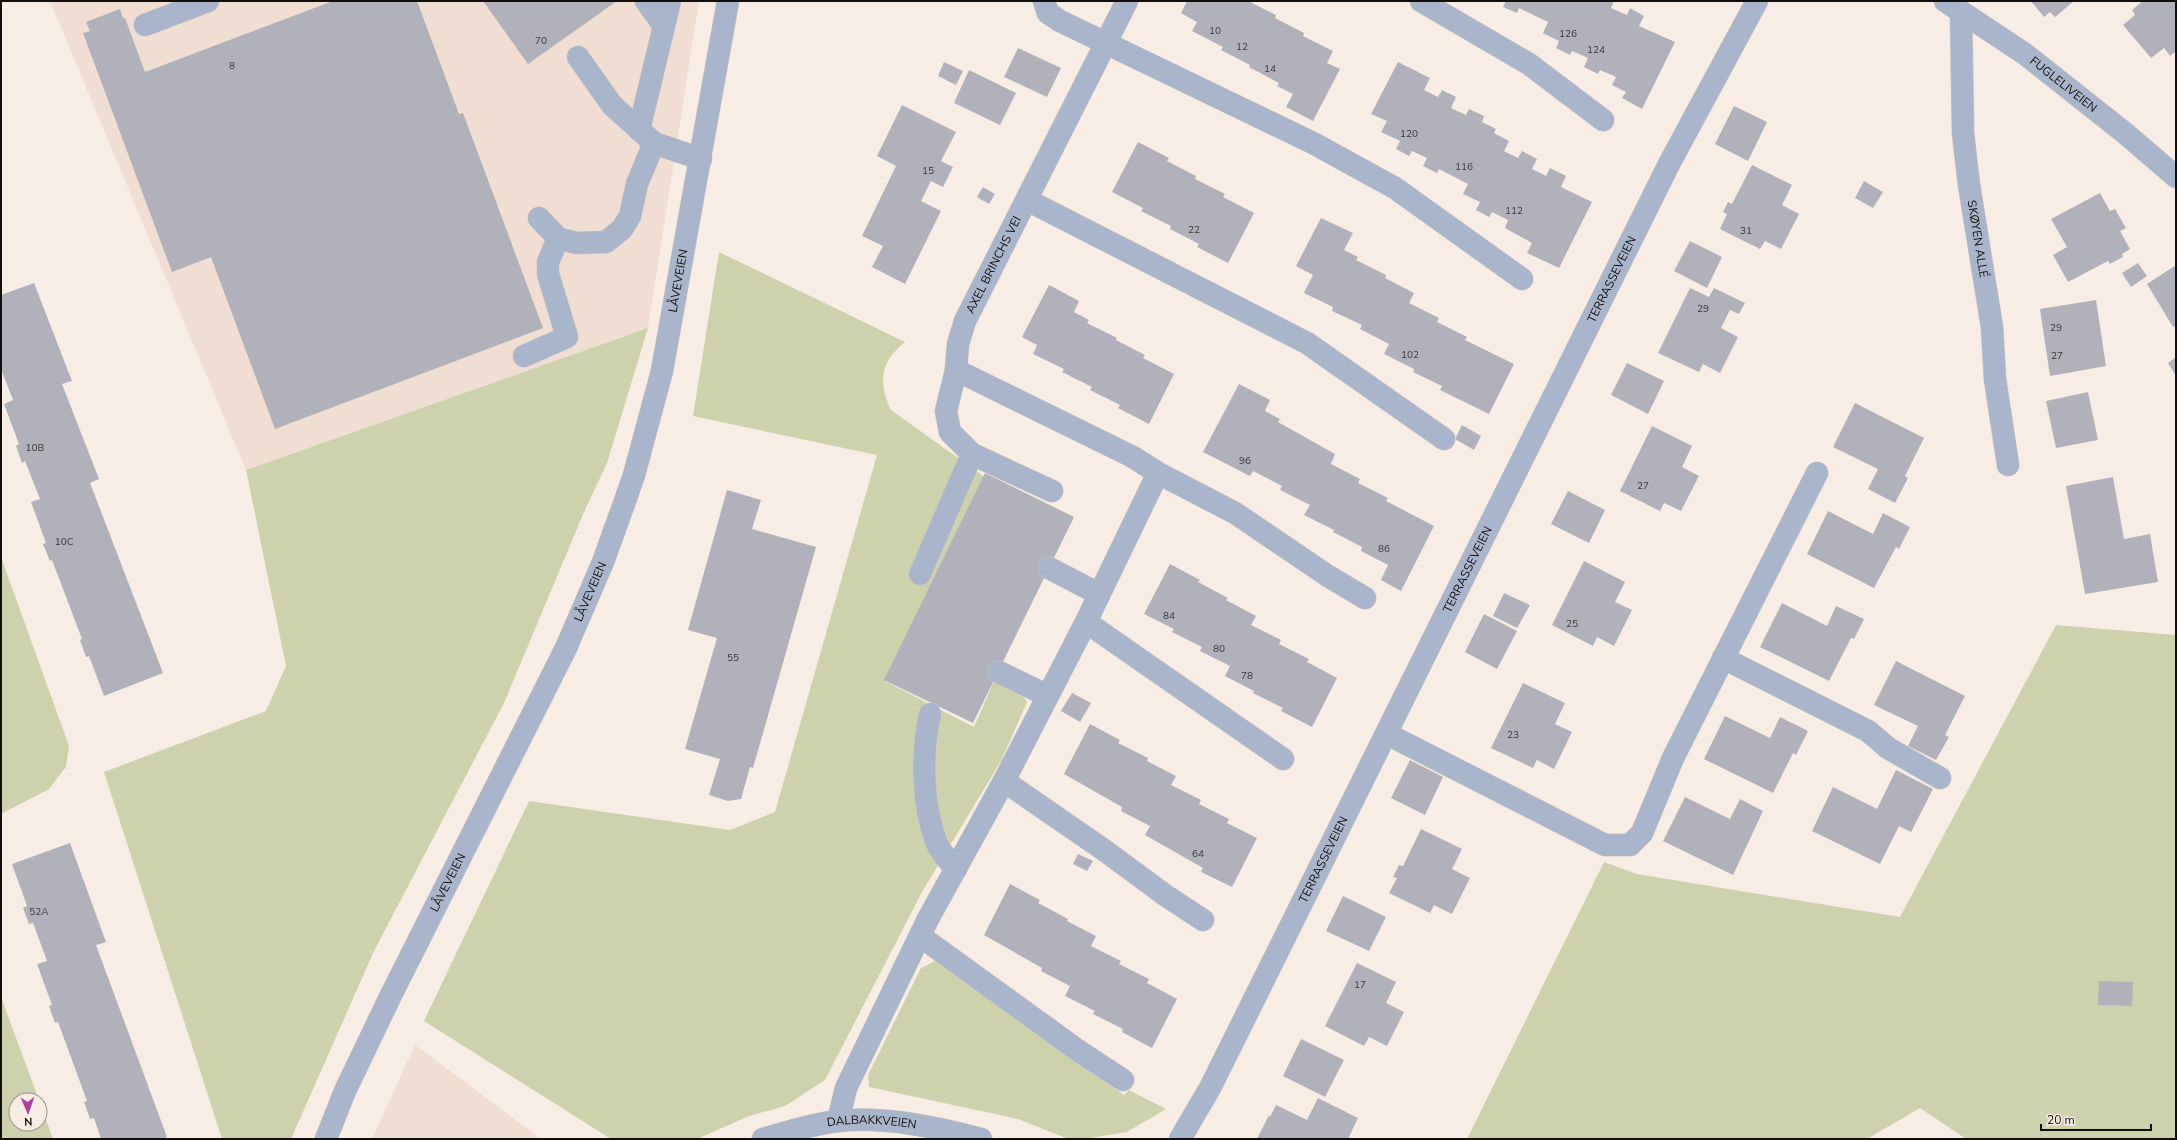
<svg xmlns="http://www.w3.org/2000/svg" width="2177" height="1140" font-family="'Nunito Sans',sans-serif">
  <style>
    .built { fill: #efded1 }
    .green { fill: #cdd1ac }
    .building { fill: #b1b1bc }
    .lines { fill: none; stroke-linecap: round; stroke-linejoin: round }
    .minor-casing { stroke: #d3c9c1; stroke-width: 23 }
    .minor { stroke: #a9b5ca; stroke-width: 22 }
    .labels { text-anchor: middle; stroke-width: 3.5; stroke-linejoin: round; paint-order: stroke }
    .number-label { font-size: 10px; fill: #393737 }
    .street-label { font-size: 12px; fill: #110e0b; stroke: #f8ede4 }
  </style>
  <rect width="100%" height="100%" fill="#f8ede4"/>
  <path class="built" d="M50 1H699L648 328 246 470Z
    M415 1045 541 1139H372Z"/>
  <path class="green" d="M719 252 905 342C880 362 878 382 891 410L986 478 885 681 974 727 994 681 1024 697 1027 702 1001 761 922 892 825 1080 785 1106 749 1116 697 1139H611L424 1021 529 801 730 830 775 812 877 455 693 416Z
    M648 328 607 463 584 512 504 703 374 951 291 1139H222L104 772 266 711 286 666 246 470Z
    M1 557 69 746 66 767 49 789 1 814Z
    M2056 625 2176 635V1139H1966L1920 1108 1867 1139H1467L1604 862 1637 874 1900 917Z
    M935 961 1124 1095 1129 1090 1166 1109 1127 1132 1090 1138H1066L1018 1119 869 1087 868 1075 921 968Z
    M1 997 39 1100H16V1124H40V1103L53 1139H1Z"/>
  <path class="building" d="M333 1H417L459 114 463 113 543 328 275 429 211 257 172 272 83 33 90 31 86 22 120 9 123 18H125L145 72Z
    M483 1H617L528 64Z
    M1187 1H1248L1276 15 1275 18 1304 33 1303 36 1333 51 1327 63 1340 69 1313 121 1286 107 1293 94 1277 86 1279 83 1249 67 1250 65 1221 50 1223 47 1192 31 1197 22 1181 13Z
    M1506 1H1614L1611 8 1627 15 1630 8 1644 16 1639 26 1675 42 1642 109 1622 98 1626 92 1612 85 1616 77 1600 70 1598 74 1584 67 1588 58 1572 51 1570 55 1556 48 1559 41 1543 33 1548 22 1519 8 1517 13 1503 7Z
    M2031 1H2074L2055 17 2050 12 2044 17Z
    M2143 1H2176V54L2175 52 2170 56 2164 48 2151 58 2123 25 2135 15 2132 10Z
    M1018 48 1061 68 1047 97 1004 77Z
    M944 62 963 71 956 85 938 76Z
    M1398 62 1430 78 1424 90 1438 97 1442 90 1456 97 1451 108 1466 115 1469 109 1484 116 1482 122 1496 129 1494 133 1509 141 1504 151 1518 158 1522 151 1537 159 1532 169 1546 176 1550 168 1566 176 1561 187 1592 202 1559 268 1527 253 1532 243 1505 228 1508 220 1492 212 1489 217 1476 210 1480 202 1463 194 1468 184 1439 169 1437 173 1423 166 1427 158 1412 151 1409 156 1396 149 1400 141 1381 132 1387 121 1371 114Z
    M969 70 1016 93 1000 125 954 103Z
    M902 105 956 132 941 161 953 167 943 187 931 181 921 201 941 211 905 284 872 267 883 246 862 236 896 166 877 156Z
    M1734 106 1767 122 1748 161 1715 144Z
    M1138 142 1169 158 1167 161 1196 176 1195 179 1225 194 1223 197 1254 213 1228 263 1197 247 1199 244 1170 229 1171 226 1141 211 1143 208 1112 192Z
    M1752 165 1792 185 1782 205 1799 214 1781 249 1765 241 1760 249 1720 229 1727 214 1723 212 1728 202 1732 204Z
    M1864 181 1883 192 1873 208 1855 198Z
    M983 187 995 194 989 204 977 197Z
    M2100 193 2110 211 2115 209 2126 228 2120 231 2130 249 2122 254 2123 257 2110 264 2108 261 2068 282 2053 255 2067 247 2051 219Z
    M1321 218 1353 233 1344 250 1358 257 1356 260 1386 275 1385 278 1414 293 1409 303 1439 318 1437 322 1467 337 1465 340 1514 364 1489 414 1440 390 1442 386 1413 372 1414 369 1384 354 1389 344 1360 329 1362 325 1332 311 1333 307 1304 293 1313 275 1296 266Z
    M1690 241 1722 257 1707 288 1674 271Z
    M2138 263 2147 276 2131 287 2122 273Z
    M2176 265V326L2173 327 2147 284Z
    M34 283 72 381 62 384 99 479 90 483 163 673 104 696 89 656 86 657 80 640 82 639 52 560 50 561 43 544 46 543 31 502 40 499 25 461 22 463 16 446 19 444 4 404 13 400 1 369V295Z
    M1049 285 1079 301 1074 312 1089 320 1087 323 1117 338 1116 340 1145 355 1143 358 1174 374 1149 424 1118 408 1120 405 1090 390 1092 387 1062 372 1064 369 1033 354 1037 345 1022 337Z
    M1690 288 1709 297 1714 288 1745 303 1739 314 1730 310 1721 328 1738 337 1720 373 1703 364 1699 372 1658 353Z
    M2096 300 2106 366 2050 376 2040 309Z
    M2176 357V376L2168 363Z
    M1627 363 1664 381 1648 414 1611 395Z
    M1239 384 1270 400 1265 411 1280 419 1278 422 1335 454 1331 464 1360 479 1358 483 1388 498 1386 501 1434 526 1401 591 1381 580 1388 565 1361 551 1362 547 1333 532 1334 530 1304 515 1310 505 1280 490 1282 486 1253 471 1250 476 1203 452Z
    M2088 392 2098 440 2056 448 2046 401Z
    M1855 403 1924 438 1905 476 1908 478 1895 503 1868 489 1878 469 1833 447Z
    M1462 425 1481 436 1474 450 1455 439Z
    M1652 426 1692 446 1682 467 1699 476 1681 511 1664 503 1660 511 1620 491Z
    M985 473 1074 517 973 723 884 680Z
    M2113 477 2124 539 2150 534 2158 582 2085 594 2066 486Z
    M727 490 761 500 752 529 816 547 753 768 750 767 741 799 728 801 709 795 720 759 685 749 717 638 688 630Z
    M1568 491 1605 510 1589 543 1551 524Z
    M1828 511 1873 534 1883 513 1910 527 1899 549 1896 547 1874 588 1807 554Z
    M1584 561 1625 582 1615 602 1632 610 1614 646 1597 637 1593 646 1552 625Z
    M1170 564 1200 580 1198 582 1228 598 1226 600 1256 616 1251 625 1281 640 1279 644 1309 659 1307 662 1337 678 1312 727 1281 711 1283 708 1253 693 1254 691 1225 676 1230 666 1200 651 1202 647 1172 632 1174 629 1144 614Z
    M1504 593 1530 605 1517 628 1493 616Z
    M1782 603 1827 626 1836 606 1864 619 1854 639 1851 638 1829 681 1760 647Z
    M1484 614 1517 631 1497 669 1465 652Z
    M1896 661 1965 696 1945 735 1949 737 1936 760 1908 746 1918 726 1874 705Z
    M1523 683 1565 703 1555 724 1572 732 1554 769 1537 760 1533 768 1491 748Z
    M1072 693 1091 703 1080 722 1061 711Z
    M1725 716 1770 738 1780 717 1808 731 1796 755 1793 753 1773 793 1704 759Z
    M1090 724 1120 740 1118 743 1148 758 1147 761 1176 776 1171 785 1201 800 1199 804 1229 819 1227 823 1257 838 1232 887 1201 872 1203 868 1145 835 1150 826 1121 811 1122 807 1064 774Z
    M1410 760 1443 777 1425 815 1391 798Z
    M1896 770 1933 789 1911 832 1899 826 1880 864 1812 831 1833 787 1877 809Z
    M1685 797 1730 819 1740 799 1763 811 1733 875 1663 841Z
    M1421 829 1462 849 1452 869 1470 878 1452 914 1434 905 1430 913 1389 893 1397 878 1393 877 1399 865 1403 866Z
    M70 843 106 942 96 945 167 1137 162 1139H101L94 1118 90 1119 84 1102 87 1101 58 1022 55 1023 49 1006 52 1005 37 964 47 961 33 923 29 924 23 908 27 906 12 864Z
    M1078 854 1093 861 1087 871 1073 864Z
    M1010 884 1040 900 1038 903 1068 919 1067 921 1096 936 1091 946 1121 961 1119 964 1149 979 1147 983 1177 999 1152 1048 1122 1032 1123 1029 1093 1014 1095 1011 1065 996 1070 986 1041 971 1042 968 984 935Z
    M1343 896 1386 917 1369 951 1326 931Z
    M1357 963 1396 982 1386 1003 1404 1012 1387 1046 1369 1037 1364 1046 1325 1026Z
    M2099 981 2133 982 2132 1006 2098 1005Z
    M1301 1039 1344 1060 1325 1097 1283 1076Z
    M1318 1098 1358 1118 1348 1139H1257L1269 1115 1270 1117 1276 1105 1307 1120Z"/>
  <g class="lines">
    <g class="minor-casing">
      <g id="minor">
        <path d="M646 1 664 26"/>
        <path d="M1044 1 1048 13 1060 21 1313 143 1395 188 1522 279"/>
        <path d="M1421 1 1529 64 1603 120"/>
        <path id="s1" d="M1945 1 2025 54 2126 134 2176 177"/>
        <path id="s2" d="M1961 12 1963 133 1969 185 1992 327 1995 379 2008 465"/>
        <path d="M145 25 208 1"/>
        <path d="M578 57 612 105 654 143 701 159"/>
        <path d="M639 130 670 1"/>
        <path d="M1027 200 1307 343 1444 439"/>
        <path d="M539 218 558 238 576 243 606 242 622 229 630 216 637 184 654 143"/>
        <path d="M524 356 567 337 548 274V262L558 238"/>
        <path d="M956 370 1133 457 1158 473 1235 513 1328 576 1365 598"/>
        <path id="s3" d="M1052 491 972 454 950 432 946 411 956 370 958 344 965 321 1127 1"/>
        <path d="M1049 568 1099 594"/>
        <path d="M920 574 972 454"/>
        <path d="M1086 622 1283 759"/>
        <path d="M1723 658 1868 731 1888 748 1940 778"/>
        <path d="M999 672 1046 695"/>
        <path d="M930 714C921 755 922 805 937 844 941 853 950 862 956 869"/>
        <path d="M1387 734 1605 845H1630L1642 833 1673 758 1817 473"/>
        <path d="M1004 781 1104 850 1165 895 1203 920"/>
        <path d="M920 936 1076 1049 1123 1080"/>
        <path d="M838 1121 846 1088 928 919 1004 781 1086 622 1158 473"/>
        <path id="s4" d="M326 1139 345 1091 391 995 566 648 603 562 625 501 634 475 662 371 728 1"/>
        <path id="s5" d="M763 1139C787 1132 812 1124 838 1121 885 1116 935 1127 981 1139"/>
        <path id="s6" d="M1180 1139 1210 1088 1669 164 1757 1"/>
      </g>
    </g>
    <use href="#minor" class="minor"/>
  </g>
  <g class="labels">
    <g class="number-label">
      <text x="1215" y="34">10</text>
      <text x="1568" y="37">126</text>
      <text x="541" y="44">70</text>
      <text x="1242" y="50">12</text>
      <text x="1596" y="53">124</text>
      <text x="232" y="69">8</text>
      <text x="1270" y="72">14</text>
      <text x="1409" y="137">120</text>
      <text x="1464" y="170">116</text>
      <text x="928" y="174">15</text>
      <text x="1514" y="214">112</text>
      <text x="1194" y="233">22</text>
      <text x="1746" y="234">31</text>
      <text x="1703" y="312">29</text>
      <text x="2056" y="331">29</text>
      <text x="1410" y="358">102</text>
      <text x="2057" y="359">27</text>
      <text x="35" y="451">10B</text>
      <text x="1245" y="464">96</text>
      <text x="1643" y="489">27</text>
      <text x="64" y="545">10C</text>
      <text x="1384" y="552">86</text>
      <text x="1169" y="619">84</text>
      <text x="1572" y="627">25</text>
      <text x="1219" y="652">80</text>
      <text x="733" y="661">55</text>
      <text x="1247" y="679">78</text>
      <text x="1513" y="738">23</text>
      <text x="1198" y="857">64</text>
      <text x="39" y="915">52A</text>
      <text x="1360" y="988">17</text>
    </g>
    <g class="street-label">
      <text dy="4" stroke="none"><textPath href="#s1" startOffset="145">FUGLELIVEIEN</textPath></text>
      <text dy="4" stroke="none"><textPath href="#s2" startOffset="228">SKØYEN ALLÉ</textPath></text>
      <text dy="4" stroke="none"><textPath href="#s3" startOffset="296">AXEL BRINCHS VEI</textPath></text>
      <text dy="4" stroke="none"><textPath href="#s6" startOffset="962">TERRASSEVEIEN</textPath></text>
      <text dy="4" stroke="none"><textPath href="#s4" startOffset="932">LÅVEVEIEN</textPath></text>
      <text dy="4" stroke="none"><textPath href="#s6" startOffset="638">TERRASSEVEIEN</textPath></text>
      <text dy="4" stroke="none"><textPath href="#s4" startOffset="608">LÅVEVEIEN</textPath></text>
      <text dy="4" stroke="none"><textPath href="#s6" startOffset="314">TERRASSEVEIEN</textPath></text>
      <text dy="4" stroke="none"><textPath href="#s4" startOffset="284">LÅVEVEIEN</textPath></text>
      <text dy="4" stroke="none"><textPath href="#s5" startOffset="111">DALBAKKVEIEN</textPath></text>
    </g>
  </g>
  <rect width="2177" height="1140" fill="none" stroke="#110e0b" stroke-width="4"/>
  <g transform="translate(28 1112) rotate(178)"><circle r="19" fill="#f8ede4" stroke="#9c948d"/>
  <path d="M0-3L7 15L0 10L-7 15Z" fill="#ad3f9d"/>
  <text y="-6" font-size="11" font-weight="bold" text-anchor="middle" fill="#110e0b">N</text>
  </g>
  <path d="M2041 1124v6h110v-6" fill="none" stroke="#110e0b" stroke-width="2"/>
  <text x="2047" y="1124" font-size="12" fill="#110e0b" stroke="#f8ede4" stroke-width="3" paint-order="stroke">20 m</text>
</svg>
